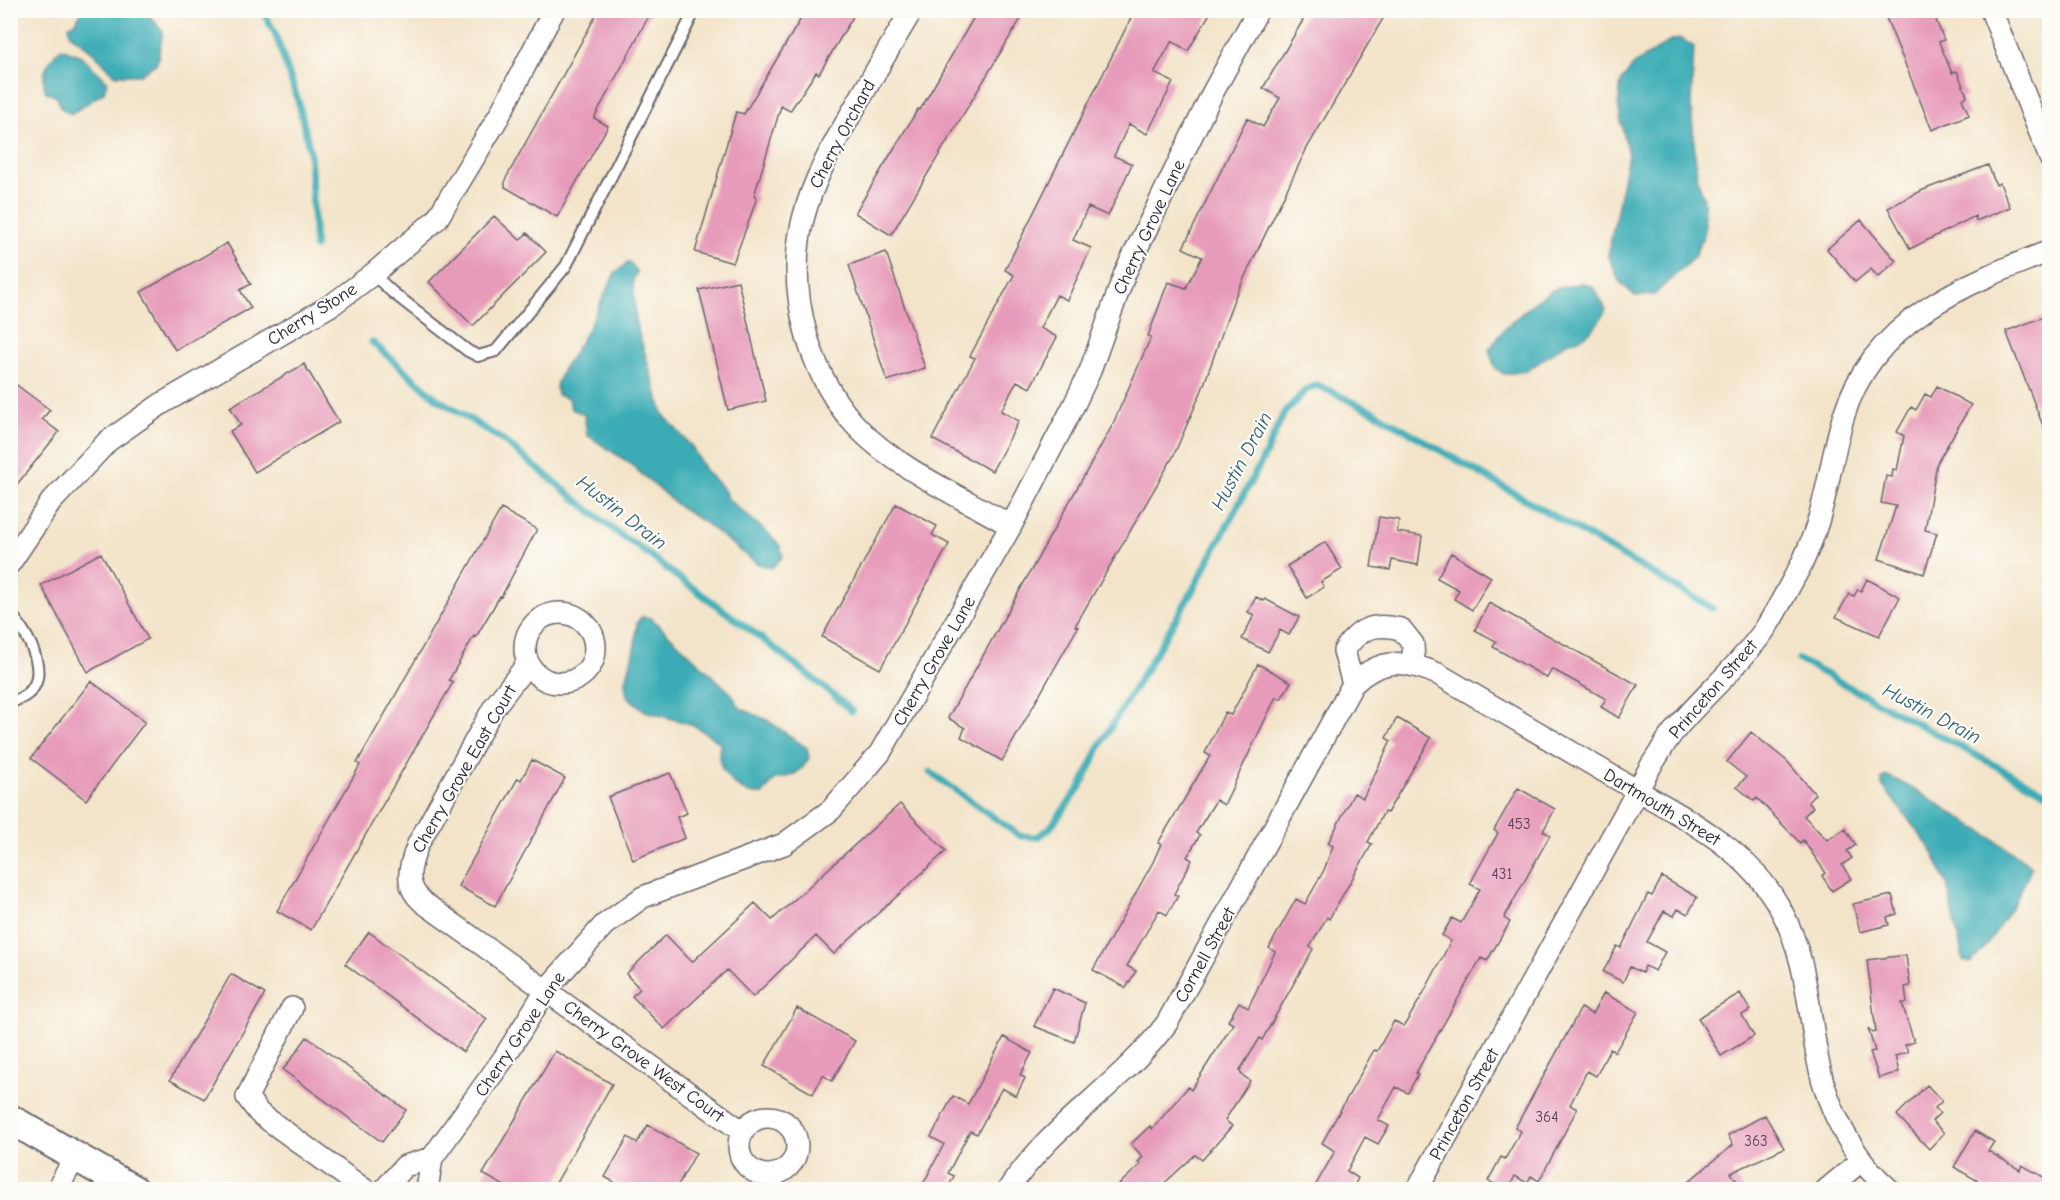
<svg xmlns="http://www.w3.org/2000/svg" width="2060" height="1200" font-family="'Comic Neue',sans-serif">
  <style>
    .water { fill: #3aacb5; stroke: #2e6778; stroke-width: 1.5 }
    .lines { fill: none; stroke-linecap: round; stroke-linejoin: round }
    .stream { stroke: #3aacb5; stroke-width: 7 }
    .building { fill: #e79bba }
    .service-casing { stroke: #6b666d; stroke-width: 14 }
    .minor-casing { stroke: #6b666d; stroke-width: 24 }
    .secondary-casing { stroke: #6b666d; stroke-width: 32 }
    .service { stroke: #fff; stroke-width: 10 }
    .minor { stroke: #fff; stroke-width: 21 }
    .secondary { stroke: #fff; stroke-width: 28 }
    .labels { text-anchor: middle; stroke-width: 4.5; stroke-linejoin: round; paint-order: stroke }
    .number-label { font-size: 15px; fill: #53405b }
    .street-label { font-size: 18px; fill: #22223b; stroke: #fdfcf7 }
    .water-label { font-size: 20px; font-style: italic; fill: #2d6072; stroke: #fdfcf7 }
  </style>
  <rect width="100%" height="100%" fill="#fdfcf7"/>
  <filter id="ink" filterUnits="userSpaceOnUse"><feTurbulence type="fractalNoise" baseFrequency=".0167" numOctaves="2"/><feDisplacementMap in="SourceGraphic" scale="12" xChannelSelector="R" yChannelSelector="G"/><feConvolveMatrix kernelMatrix="1 2 1 2 8 2 1 2 1" color-interpolation-filters="sRGB"/></filter>
  <filter id="wash" filterUnits="userSpaceOnUse"><feTurbulence type="fractalNoise" baseFrequency=".008" numOctaves="4" result="noise"/><feDisplacementMap in="SourceGraphic" scale="24" xChannelSelector="R" yChannelSelector="G"/><feGaussianBlur stdDeviation="1.35" result="paint"/><feColorMatrix in="noise" values="0 0 0 0 0 0 0 0 0 0 0 0 0 0 0 0 0 1.4 0 .05"/><feComposite in="paint" operator="in"/></filter>
  <g filter="url(#wash)">
    <rect width="100%" height="100%" fill="#f3e4c9"/>
    <path class="water" d="M82 11H146L163 32 157 63 139 75H115L93 52 70 34 69 25 75 23Z
      M1682 39 1694 47 1691 105 1697 178 1704 199 1705 232 1694 257 1654 295 1635 296 1619 281 1608 255 1628 155 1618 106 1621 82 1634 64 1672 40Z
      M61 48 81 56 107 81 104 92 71 114 61 108 57 97 46 92C39 74 48 61 61 48Z
      M629 262 637 272 633 280 636 324 663 414 692 447 705 470 724 490 728 499 769 534 780 546 783 556 772 568 756 563 705 523 678 506 629 463 587 435 584 414 571 409 569 399 557 395 556 385 563 369 586 333 615 273Z
      M1582 283 1594 287 1606 310C1598 324 1587 341 1569 341L1527 371 1504 374 1495 368 1489 350 1505 328 1532 304 1554 289Z
      M641 617 651 618 664 630 732 694 740 708 767 720 807 748 809 758C801 773 792 777 775 779L763 794C744 797 721 777 719 757 719 753 720 747 720 743L693 725 645 711 627 696 625 685 635 645 637 623Z
      M1887 776C1903 780 2023 856 2031 867 2025 887 1986 954 1969 963L1963 960 1947 884 1933 852 1882 785V779Z"/>
    <g class="lines">
      <path class="stream" d="M262 10 275 33 299 104 310 152 315 247
        M372 342 436 398 501 439 624 538C645 549 660 565 679 578 738 620 797 664 852 711
        M1799 660 2050 795
        M930 772 1020 836 1037 837 1049 829 1081 786 1102 742 1189 597 1266 453 1284 413 1306 390 1317 385 1376 413 1712 608"/>
    </g>
    <g id="blocks">
      <path class="building" d="M599 10H652L594 118 608 126 557 217 505 187V180Z
        M806 10H857L819 74 816 72 790 111 781 106 754 196 757 197 750 218 733 263 695 252 736 112 744 114Z
        M978 10H1026L891 235 855 213 918 109 920 110Z
        M1135 10H1212L1188 51 1172 41 1154 73 1173 82 1147 134 1129 124 1114 156 1132 164 1108 216 1088 207 1073 240 1091 248 1067 300 1057 295 1040 328 1057 337 1030 388 1017 381 1001 411 1019 421 992 471 932 439 975 358 970 356 1014 275 1005 270Z
        M1309 10H1388L1307 148 1234 299 1202 390 1173 457 1075 626 1078 627 1002 761 961 737 965 728 948 718 1112 426 1151 337 1148 336 1168 282 1186 288 1202 257 1183 248 1247 118 1263 127 1280 98 1263 88Z
        M1883 10H1932L1944 40 1939 42 1952 73 1957 71 1967 96 1962 99 1969 115 1932 130Z
        M1988 165 1996 185 2000 183 2010 207 1976 221 1975 216 1910 249 1888 208 1923 190Z
        M494 216 520 240 527 233 546 252 473 326 429 282Z
        M1861 220 1896 261 1878 277 1871 269 1855 282 1827 249Z
        M227 243 251 284 240 290 251 308 175 350 141 292Z
        M886 252 925 368 887 381 849 265Z
        M738 281 766 401 728 410 699 290Z
        M2049 315V441L2006 331Z
        M304 364 339 422 255 472 230 431 241 425 230 407Z
        M10 380 50 410 42 419 59 432 10 493Z
        M1937 386 1971 405 1937 463 1925 530 1937 533 1924 574 1879 559 1896 506 1881 503 1886 476 1892 477 1893 469 1897 470 1904 436 1897 432 1911 407 1916 410 1925 394 1931 397Z
        M896 504 937 526 932 535 949 544 880 669 822 637Z
        M501 509 537 529 501 597 500 596 476 637 474 636 449 680 453 682 311 930 277 911 360 765 357 763Z
        M1379 517 1399 520 1397 532 1422 536 1418 565 1392 560 1390 570 1371 567Z
        M1325 542 1342 569 1321 582 1324 587 1307 598 1287 566Z
        M101 553 148 639 88 672 41 585Z
        M1451 553 1491 577 1472 610 1454 599 1459 590 1437 578Z
        M1867 579 1900 597 1879 636 1836 617 1849 594 1854 596 1858 589 1861 591Z
        M1256 597 1264 601 1265 599 1299 617 1289 635 1280 630 1268 652 1242 639 1254 615 1248 612Z
        M1489 603 1638 685 1619 718 1601 707 1606 699 1574 681 1552 669 1547 678 1493 647 1496 641 1475 630Z
        M1258 664 1291 682 1281 699 1276 697 1224 805 1216 800 1196 833 1200 835 1187 857 1192 860 1174 894 1178 896 1167 915 1159 910 1138 947 1127 966 1136 971 1126 988 1093 970 1153 862 1161 844 1158 843 1210 756 1205 753 1225 712 1231 715Z
        M91 681 145 722 86 800 31 758Z
        M1397 718 1431 738 1387 813 1384 812 1368 842 1372 844 1329 919 1327 917 1310 947 1313 949 1262 1040 1260 1038 1240 1070 1241 1074 1250 1081 1225 1120 1232 1126 1202 1160 1195 1155 1157 1190H1113L1141 1164 1138 1162 1143 1157 1131 1144 1150 1126 1152 1129 1188 1087 1191 1090 1233 1024 1228 1021 1239 1002 1248 1008 1275 952 1269 948 1296 899 1305 904 1324 870 1333 846 1328 843 1354 793 1363 798 1391 741 1386 738Z
        M1751 732 1787 761 1815 794 1808 802 1813 807 1804 816 1827 840 1845 829 1856 845 1847 851 1852 858 1842 865 1851 879 1832 891 1822 876 1826 873 1803 840 1800 843 1757 798 1754 801 1737 787 1746 777 1727 762Z
        M532 760 565 778 495 906 458 886 518 778 521 780Z
        M670 773 687 813 677 817 685 838 633 860 608 797Z
        M1518 788 1555 809 1543 831 1550 835 1504 918 1510 922 1487 961 1481 958 1416 1073 1418 1074 1408 1093 1396 1087 1378 1120 1389 1126 1378 1144 1365 1137 1347 1171 1358 1178 1352 1190H1313L1335 1151 1322 1143 1374 1050 1377 1051 1394 1021 1404 1026 1423 994 1451 941 1442 935 1452 918 1461 923 1480 889 1470 884 1498 833 1494 830Z
        M900 804 946 851 834 954 816 936 753 997 727 970 664 1029 632 996 640 989 626 974 666 935 692 962 755 903 772 920Z
        M1662 877 1697 897 1688 914 1678 909 1674 916 1664 911 1647 942 1665 952 1655 971 1645 966 1642 973 1630 967 1623 982 1603 972 1617 946 1621 948 1648 894 1652 896Z
        M1892 895 1897 914 1887 917 1889 925 1860 932 1853 904Z
        M369 932 487 1019 463 1052 345 964Z
        M1906 955 1910 986 1905 987 1907 1003H1902L1914 1042 1905 1045 1908 1052 1895 1056 1899 1072 1879 1078 1870 1052 1875 1051 1868 1028 1873 1033 1876 1032 1867 960Z
        M231 974 265 994 204 1099 170 1080Z
        M1053 988 1085 1003 1074 1042 1034 1026Z
        M1604 993 1638 1012 1615 1052 1610 1049 1596 1076 1587 1071 1570 1105 1577 1109 1539 1181 1531 1176 1527 1183 1515 1176 1508 1190 1488 1181 1501 1157 1505 1159 1521 1131 1515 1128 1581 1008 1592 1014Z
        M1740 993 1750 1010 1742 1015 1754 1036 1721 1056 1698 1018Z
        M797 1008 855 1041 832 1081 823 1075 813 1094 764 1066Z
        M307 1037 406 1110 382 1142 283 1070Z
        M1004 1037 1032 1053 1020 1075 1025 1078 1016 1096 1002 1088 977 1134 970 1131 948 1173 954 1176 947 1190H920L944 1144 931 1137 953 1096 968 1104Z
        M555 1051 612 1084 552 1190H511L483 1174Z
        M1927 1085 1942 1101 1935 1108 1940 1113 1932 1121 1944 1133 1929 1149 1897 1115Z
        M1765 1115 1784 1148 1731 1173 1744 1190H1678L1733 1145 1728 1135Z
        M648 1125 696 1153 675 1190H627L605 1177 628 1137 637 1143Z
        M1975 1131 1994 1142 1988 1151 2020 1170 2022 1165 2049 1180V1190L1986 1189 1977 1184 1978 1181 1954 1167Z"/>
    </g>
  </g>
  <g filter="url(#ink)">
    <use href="#blocks" fill-opacity="0" stroke="#6b666d" stroke-width="1.5"/>
    <g class="lines">
      <g class="service-casing">
        <path id="service" d="M373 274 392 292 468 351 478 356 496 351 566 266 695 10
          M10 613C32 639 59 690 10 702"/>
      </g>
      <g class="minor-casing">
        <path id="minor" d="M912 10C892 43 873 76 854 109 808 187 781 244 807 337 817 370 834 403 858 428 897 469 962 497 1011 526
          M1991 10 2050 158
          M10 563 51 502 108 441 161 404 333 304 373 274 437 219 499 116 554 10
          M525 648a35 35 0 1 1 70 0a35 35 0 1 1-70 0Z
          M528 663 494 707 418 844C409 867 403 886 424 903L743 1132
          M1353 684 1344 651C1359 627 1375 623 1401 629L1413 644 1414 664
          M292 1008 247 1097 259 1113 365 1190
          M739 1146a29 29 0 1 1 58 0a29 29 0 1 1-58 0Z
          M57 1190 76 1155
          M384 1190 405 1166 432 1158
          M427 1190 432 1158 504 1058 546 990 604 925 643 897 784 844 831 810 880 753 1011 526 1074 405 1090 371 1125 273 1213 92 1258 10
          M1008 1190C1050 1125 1121 1085 1167 1023L1353 684C1381 657 1405 660 1438 674 1494 707 1551 740 1607 773 1670 811 1743 841 1780 908 1807 957 1808 1008 1818 1061 1827 1108 1853 1159 1890 1190
          M1417 1190 1652 764C1660 753 1666 740 1675 730 1703 696 1737 668 1763 632 1776 613 1787 590 1799 569 1825 519 1828 470 1843 418 1872 320 1964 284 2050 251
          M1826 1190 1862 1160"/>
      </g>
      <g class="secondary-casing">
        <path id="secondary" d="M10 1119 134 1190"/>
      </g>
      <use href="#service" class="service"/>
      <use href="#minor" class="minor"/>
      <use href="#secondary" class="secondary"/>
    </g>
  </g>
  <g class="labels">
    <g class="number-label">
      <text x="1519" y="829">453</text>
      <text x="1502" y="879">431</text>
      <text x="1547" y="1122">364</text>
      <text x="1756" y="1146">363</text>
    </g>
    <g class="street-label">
      <text transform="translate(842 134) rotate(-62)" y="6">Cherry Orchard</text>
      <text transform="translate(1149 227) rotate(-65)" y="6">Cherry Grove Lane</text>
      <text transform="translate(312 314) rotate(-32)" y="6">Cherry Stone</text>
      <text transform="translate(934 661) rotate(-60)" y="6">Cherry Grove Lane</text>
      <text transform="translate(1713 689) rotate(-49)" y="6">Princeton Street</text>
      <text transform="translate(464 769) rotate(-60)" y="6">Cherry Grove East Court</text>
      <text transform="translate(1662 807) rotate(31)" y="6">Dartmouth Street</text>
      <text transform="translate(1205 955) rotate(-61)" y="6">Cornell Street</text>
      <text transform="translate(520 1034) rotate(-56)" y="6">Cherry Grove Lane</text>
      <text transform="translate(644 1061) rotate(36)" y="6">Cherry Grove West Court</text>
      <text transform="translate(1464 1104) rotate(-61)" y="6">Princeton Street</text>
    </g>
    <g class="water-label">
      <text transform="translate(1241 461) rotate(-62)" y="7">Hustin Drain</text>
      <text transform="translate(622 512) rotate(38)" y="7">Hustin Drain</text>
      <text transform="translate(1932 713) rotate(28)" y="7">Hustin Drain</text>
    </g>
  </g>
  <rect width="2060" height="1200" fill="none" stroke="#fdfcf7" stroke-width="36"/>
</svg>
